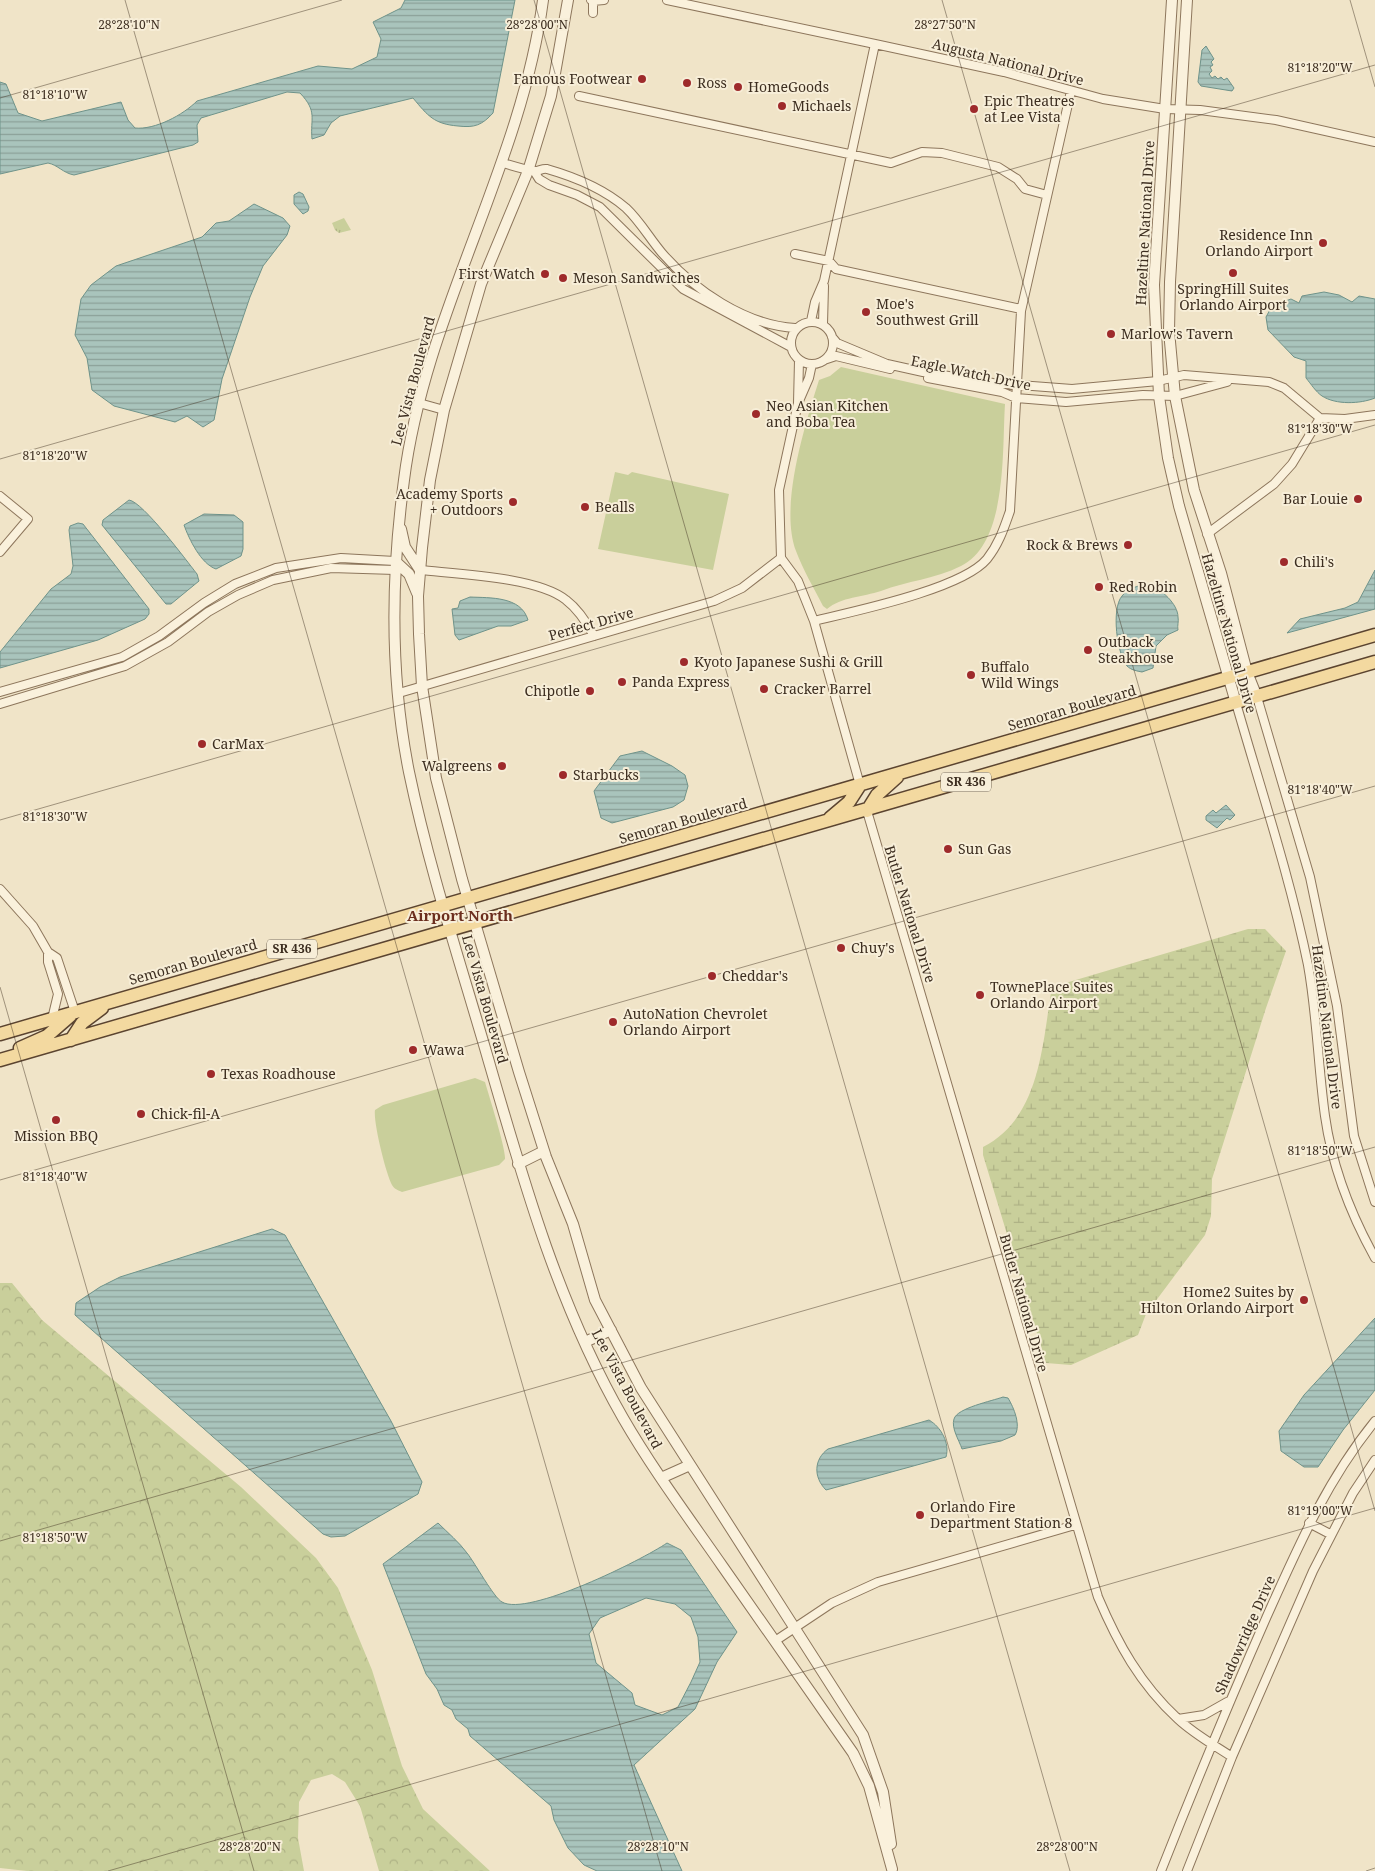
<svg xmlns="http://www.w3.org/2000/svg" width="1375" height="1871" font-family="'Noto Serif',serif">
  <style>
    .green { fill: #c9cf9b }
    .forest { fill: url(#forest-crowns) }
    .wetland { fill: url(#wetland-marsh) }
    .park { fill: url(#park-tufts) }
    .water { fill: url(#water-rules); stroke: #6f938a; fill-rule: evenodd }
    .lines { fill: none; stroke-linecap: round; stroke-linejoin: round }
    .minor-casing { stroke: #8d765c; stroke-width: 10 }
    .tertiary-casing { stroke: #8d765c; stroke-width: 12 }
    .primary-casing { stroke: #5b4430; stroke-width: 15 }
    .minor { stroke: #faf1dc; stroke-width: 8 }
    .tertiary { stroke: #faf1dc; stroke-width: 10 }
    .primary { stroke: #f3d9a0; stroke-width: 12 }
    .ticks { fill: none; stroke: #3d2e20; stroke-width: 1; stroke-opacity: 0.45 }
    .poi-dot { fill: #9e2a2b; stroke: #f7eed8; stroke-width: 2 }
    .labels { text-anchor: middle; stroke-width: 4; stroke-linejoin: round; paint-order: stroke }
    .shield { fill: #f7eed8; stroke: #756857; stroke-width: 1 }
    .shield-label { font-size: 12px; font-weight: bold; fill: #3d2e20 }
    .street-label { font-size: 14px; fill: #3d2e20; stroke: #f7eed8 }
    .poi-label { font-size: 14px; fill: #3d2e20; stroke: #f7eed8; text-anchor: start }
    .neighbourhood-label { font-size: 15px; font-weight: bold; fill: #6b2e1e; stroke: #f7eed8 }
    .ticks-label { font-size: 12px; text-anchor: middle; fill: #3d2e20; stroke: #f7eed8; stroke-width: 4; stroke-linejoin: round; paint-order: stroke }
  </style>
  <defs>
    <pattern id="forest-crowns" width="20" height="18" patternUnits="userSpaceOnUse" patternTransform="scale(1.25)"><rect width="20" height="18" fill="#c9cf9b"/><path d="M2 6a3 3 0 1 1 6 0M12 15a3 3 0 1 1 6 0" fill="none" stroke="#aeb285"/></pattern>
    <pattern id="wetland-marsh" width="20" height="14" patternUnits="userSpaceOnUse" patternTransform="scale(1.25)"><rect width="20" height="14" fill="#c9cf9b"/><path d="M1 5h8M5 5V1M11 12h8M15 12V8" fill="none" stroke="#aeb285"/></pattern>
    <pattern id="park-tufts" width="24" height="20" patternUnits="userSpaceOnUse" patternTransform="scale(1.25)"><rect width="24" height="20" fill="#c9cf9b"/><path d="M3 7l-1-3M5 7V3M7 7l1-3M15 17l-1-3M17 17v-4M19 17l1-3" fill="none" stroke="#aeb285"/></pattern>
    <pattern id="water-rules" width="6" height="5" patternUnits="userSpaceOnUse" patternTransform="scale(1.25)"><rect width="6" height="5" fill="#a9c4bc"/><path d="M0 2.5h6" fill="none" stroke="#8ba098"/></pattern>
  </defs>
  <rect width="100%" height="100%" fill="#f0e4c8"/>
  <path class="green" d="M841 367 1005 404C1002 450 1008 543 961 566 935 579 907 581 881 591 863 597 841 597 827 609L823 606C814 588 803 570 796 551 779 507 805 425 819 380L830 376Z
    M615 472 628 475 632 472 729 494 713 570 598 549Z
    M475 1078 485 1082C489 1096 506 1149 505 1159L499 1165 402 1192C398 1190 394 1189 392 1185 386 1174 373 1122 375 1110L383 1105Z"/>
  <path class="forest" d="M0 1283H12L42 1320 241 1487 316 1558 338 1588 372 1670 402 1766 423 1809 490 1871H379L360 1806 345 1782 332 1774 311 1780 299 1802 298 1838 304 1871H27L0 1868Z"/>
  <path class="wetland" d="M1248 929H1265L1286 951 1266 1008 1212 1179 1211 1216 1205 1235 1146 1314 1138 1335 1071 1365 1046 1363 983 1155V1147C1041 1117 1042 1044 1052 987Z"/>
  <path class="park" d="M344 218 351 230 339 233 335 230 332 223Z"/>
  <path class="water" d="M405 0H515L493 113C482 125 475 128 458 126 434 124 428 116 413 98L340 116 331 123 324 135 312 139C310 118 318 112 300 93L287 92 201 118 197 125 198 142 193 145 74 175C63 173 58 165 48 163L0 174V82L6 84 18 113 42 121 121 102 128 120 135 128C155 130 183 115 197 101L318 66 352 69 377 57 381 39 373 22 401 8Z
    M1206 46 1214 59 1211 62 1213 65 1210 67 1212 71 1209 74 1212 78 1215 76 1218 79 1221 77 1224 80 1227 78 1234 88 1232 91 1201 86 1198 82 1202 50Z
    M299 192 303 194 309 207 308 211 303 214 294 204V195Z
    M254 204 283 218 290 226 287 235 263 266 250 297 222 379 214 420 203 427 187 416 175 422 114 406 92 390 87 358 75 335 81 299 91 285 116 266 202 237 216 223 229 221Z
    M1324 292 1339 295 1352 302 1359 296 1375 299V398C1360 404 1336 405 1322 396 1316 392 1311 384 1306 378V361L1294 357 1268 330 1266 317 1272 306 1291 299 1299 303 1302 296Z
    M129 500C143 502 186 560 197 574L199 581 171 604H166L157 593 102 525 103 520Z
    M204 514 234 515 243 522V549L241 556 216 569C201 564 189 539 184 525Z
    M78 523 83 524 149 609V614L145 619 98 640 0 668V652L51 589 71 574 73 566 69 530 70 526Z
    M1375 570V609L1287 633 1300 619 1345 608 1358 602Z
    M1149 584C1161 589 1178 604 1178 617 1179 622 1177 625 1178 630L1167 635 1156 646 1153 668 1142 672C1137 671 1131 670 1127 666 1117 654 1111 609 1122 596 1128 588 1140 585 1149 584Z
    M470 597C490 598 521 596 528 620L511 626H498L459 640 455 635 452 609 458 608 460 601Z
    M642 751 672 766 685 775 688 786 684 800 673 807 612 823 601 818 594 791 620 756Z
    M1226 805 1235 815 1230 820 1227 818 1217 828 1206 820V816L1213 810 1216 813Z
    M272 1229 285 1235 391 1421 422 1482 418 1494 345 1536 331 1537 323 1534 75 1315 76 1303 100 1287 120 1277Z
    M1375 1318V1390L1343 1430 1318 1467H1304L1281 1451 1279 1431 1304 1395Z
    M1003 1397 1008 1398C1014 1408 1021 1425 1015 1435L1001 1441 962 1449C959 1440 951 1428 954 1419 957 1408 992 1401 1003 1397Z
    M929 1420C941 1427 950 1443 946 1457L826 1490C813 1477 814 1459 828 1449Z
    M438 1523C448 1533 459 1542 467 1553 475 1563 494 1598 502 1602 528 1617 642 1560 667 1543L681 1550 737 1632 717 1662 695 1709 634 1765 682 1871H597L584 1865 568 1848 554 1820 551 1806 470 1736 468 1729 456 1719 452 1710 444 1705 437 1689 426 1674 383 1564ZM646 1598 675 1604 691 1617 698 1637 700 1662 691 1682 678 1707 662 1715 635 1705 632 1693 596 1663 589 1634 600 1618Z"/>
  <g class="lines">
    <g class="minor-casing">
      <path id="minor" d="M591 0 593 1V13
        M667 0 875 44
        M593 1 604 0
        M579 96 891 163 922 152 942 153 998 167 1017 179 1025 189 1047 195
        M503 163C513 166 523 169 533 171 538 172 542 168 547 169 575 177 604 189 626 208 640 221 650 239 662 253 694 290 745 325 795 328
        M534 171 539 179 549 185 577 195 600 207 683 289 791 347
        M795 254 829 261 836 269 1021 309
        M811 321 815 302 824 281 875 44 1004 72 1103 99 1165 109 1200 110 1276 120 1375 142
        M791 343a21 21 0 1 1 42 0a21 21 0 1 1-42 0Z
        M823 324 824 286
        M832 337 837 343 887 364 923 372 993 383 1072 389 1158 381 1184 375 1269 382 1284 388 1320 418 1345 419 1375 415
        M824 360 836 356 890 369
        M928 378 1002 392 1016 398 1066 402 1143 395 1175 396 1227 382
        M799 401 809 378 812 364
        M419 403 444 410
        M0 496 28 519 0 552
        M1207 534 1274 484 1292 464 1320 418
        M781 558 798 581 814 621 860 785
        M781 558 779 490 798 403 799 360
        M420 570C457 574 538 577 566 600 578 609 587 623 594 636
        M814 621C855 611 962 589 987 559 999 544 1004 528 1010 511L1021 311 1071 91
        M0 692 122 657 159 636 204 603 235 584 276 568 341 558 395 561
        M399 693 714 601 742 588 781 558
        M1257 697 1310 877 1337 1006 1354 1136 1375 1202
        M1236 703C1261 790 1290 877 1308 965 1317 1015 1318 1066 1325 1116 1332 1166 1350 1213 1375 1258
        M0 704 125 666 168 642 208 612 238 595 273 580 331 568 395 570
        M867 811 1098 1597C1118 1644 1140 1684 1178 1719 1194 1734 1214 1745 1232 1757
        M0 889 33 926 48 952 57 958 75 1012
        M48 952V962L58 994 52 1019
        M1309 1523 1330 1534
        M775 1641 832 1603 878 1582 1075 1525
        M1178 1719 1204 1715 1227 1702
        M1161 1871C1195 1785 1230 1700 1267 1616 1298 1547 1327 1480 1375 1421
        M1187 1871 1232 1757 1313 1571 1353 1493 1375 1460"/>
    </g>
    <g class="tertiary-casing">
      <path id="tertiary" d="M543 0C521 167 425 313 404 480 391 577 390 677 409 772 429 868 460 962 487 1055 523 1180 558 1305 623 1418 653 1470 689 1518 723 1567 767 1629 810 1691 853 1753L869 1786 892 1869
        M568 0 551 96 528 171 481 284 444 410 430 480 422 548 418 596 419 634 422 686 436 778 462 879 519 1072 546 1157 573 1224 595 1300 641 1388 863 1735 883 1792 891 1844
        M1172 0 1154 285 1159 396 1168 458 1179 506 1236 703
        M1187 0 1170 282 1169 331 1175 396 1194 490 1221 573 1247 672 1257 697
        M401 529 405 547 420 570
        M395 561 409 574 417 593
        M518 1164 544 1151
        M585 1342 611 1330
        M661 1478 690 1465"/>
    </g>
    <g class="primary-casing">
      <path id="primary" d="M867 811 877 795 897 777
        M830 818 849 802 860 785
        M0 1034 1375 635
        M71 1040 82 1023 102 1008
        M20 1048 47 1036 70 1016
        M0 1060 1375 662"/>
    </g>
    <use href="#minor" class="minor"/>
    <use href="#tertiary" class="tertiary"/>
    <use href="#primary" class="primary"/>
  </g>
  <path class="ticks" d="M125 0 662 1871M534 0 1070 1871M942 0 1375 1511M1350 0 1375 87M0 98 342 0M0 459 1375 65M0 820 1375 425M0 987 254 1871M0 1180 1375 786M0 1541 1375 1147M108 1871 1375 1508M1366 1871 1375 1868"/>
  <g class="poi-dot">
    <circle cx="642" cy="79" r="5"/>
    <circle cx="687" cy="83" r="5"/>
    <circle cx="738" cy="87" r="5"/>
    <circle cx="782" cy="106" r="5"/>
    <circle cx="974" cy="109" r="5"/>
    <circle cx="1323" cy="243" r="5"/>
    <circle cx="1233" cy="273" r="5"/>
    <circle cx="545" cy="274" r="5"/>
    <circle cx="563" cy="278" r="5"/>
    <circle cx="866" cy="312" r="5"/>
    <circle cx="1111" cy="334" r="5"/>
    <circle cx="756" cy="414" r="5"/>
    <circle cx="1358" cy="499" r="5"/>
    <circle cx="513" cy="502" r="5"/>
    <circle cx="585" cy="507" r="5"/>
    <circle cx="1128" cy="545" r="5"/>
    <circle cx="1284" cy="562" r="5"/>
    <circle cx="1099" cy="587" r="5"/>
    <circle cx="1088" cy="650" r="5"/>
    <circle cx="684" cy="662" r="5"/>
    <circle cx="971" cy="675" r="5"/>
    <circle cx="622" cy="682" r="5"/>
    <circle cx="764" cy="689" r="5"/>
    <circle cx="590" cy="691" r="5"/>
    <circle cx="202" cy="744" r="5"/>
    <circle cx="502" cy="766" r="5"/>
    <circle cx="563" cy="775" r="5"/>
    <circle cx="948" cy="849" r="5"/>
    <circle cx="841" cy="948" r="5"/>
    <circle cx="712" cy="976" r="5"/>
    <circle cx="980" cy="995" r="5"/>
    <circle cx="613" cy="1022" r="5"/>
    <circle cx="413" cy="1050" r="5"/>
    <circle cx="211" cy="1074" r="5"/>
    <circle cx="141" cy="1114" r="5"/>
    <circle cx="56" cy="1120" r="5"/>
    <circle cx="1304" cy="1300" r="5"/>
    <circle cx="920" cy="1515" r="5"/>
  </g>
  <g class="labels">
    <g class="shield">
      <rect x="941" y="772.5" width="50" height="19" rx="4"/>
      <rect x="267" y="939.5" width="50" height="19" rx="4"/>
    </g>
    <g class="shield-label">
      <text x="966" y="786">SR 436</text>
      <text x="292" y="953">SR 436</text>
    </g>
    <g class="street-label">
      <text transform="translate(1008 62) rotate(14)" y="5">Augusta National Drive</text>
      <text transform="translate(1145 223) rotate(-87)" y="5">Hazeltine National Drive</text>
      <text transform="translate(971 373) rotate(12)" y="5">Eagle Watch Drive</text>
      <text transform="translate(413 381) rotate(-75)" y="5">Lee Vista Boulevard</text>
      <text transform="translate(591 624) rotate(-16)" y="5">Perfect Drive</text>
      <text transform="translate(1229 633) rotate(74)" y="5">Hazeltine National Drive</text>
      <text transform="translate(1072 708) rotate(-16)" y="5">Semoran Boulevard</text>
      <text transform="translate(683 821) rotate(-16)" y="5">Semoran Boulevard</text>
      <text transform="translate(910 914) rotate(73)" y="5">Butler National Drive</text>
      <text transform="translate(193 962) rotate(-16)" y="5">Semoran Boulevard</text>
      <text transform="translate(485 999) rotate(74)" y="5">Lee Vista Boulevard</text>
      <text transform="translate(1327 1027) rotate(83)" y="5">Hazeltine National Drive</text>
      <text transform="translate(1024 1303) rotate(74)" y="5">Butler National Drive</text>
      <text transform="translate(627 1389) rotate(62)" y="5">Lee Vista Boulevard</text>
      <text transform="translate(1245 1635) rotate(-66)" y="5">Shadowridge Drive</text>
    </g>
    <g class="poi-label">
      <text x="632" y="84" text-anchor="end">Famous Footwear</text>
      <text x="697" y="88">Ross</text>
      <text x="748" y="92">HomeGoods</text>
      <text x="984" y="106">Epic Theatres<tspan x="984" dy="16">at Lee Vista</tspan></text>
      <text x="792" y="111">Michaels</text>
      <text x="1313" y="240" text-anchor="end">Residence Inn<tspan x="1313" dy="16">Orlando Airport</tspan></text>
      <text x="535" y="279" text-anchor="end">First Watch</text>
      <text x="573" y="283">Meson Sandwiches</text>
      <text x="1233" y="294" text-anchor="middle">SpringHill Suites<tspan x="1233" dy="16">Orlando Airport</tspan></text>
      <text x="876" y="309">Moe's<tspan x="876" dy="16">Southwest Grill</tspan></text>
      <text x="1121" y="339">Marlow's Tavern</text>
      <text x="766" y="411">Neo Asian Kitchen<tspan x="766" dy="16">and Boba Tea</tspan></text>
      <text x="503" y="499" text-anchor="end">Academy Sports<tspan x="503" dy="16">+ Outdoors</tspan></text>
      <text x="1348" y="504" text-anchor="end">Bar Louie</text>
      <text x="595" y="512">Bealls</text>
      <text x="1118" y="550" text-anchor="end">Rock &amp; Brews</text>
      <text x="1294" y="567">Chili's</text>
      <text x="1109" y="592">Red Robin</text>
      <text x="1098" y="647">Outback<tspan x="1098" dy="16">Steakhouse</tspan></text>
      <text x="694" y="667">Kyoto Japanese Sushi &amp; Grill</text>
      <text x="981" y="672">Buffalo<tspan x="981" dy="16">Wild Wings</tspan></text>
      <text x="632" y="687">Panda Express</text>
      <text x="774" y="694">Cracker Barrel</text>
      <text x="580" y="696" text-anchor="end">Chipotle</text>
      <text x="212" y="749">CarMax</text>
      <text x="492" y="771" text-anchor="end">Walgreens</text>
      <text x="573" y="780">Starbucks</text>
      <text x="958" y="854">Sun Gas</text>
      <text x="851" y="953">Chuy's</text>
      <text x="722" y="981">Cheddar's</text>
      <text x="990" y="992">TownePlace Suites<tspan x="990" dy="16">Orlando Airport</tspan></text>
      <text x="623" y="1019">AutoNation Chevrolet<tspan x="623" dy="16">Orlando Airport</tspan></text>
      <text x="423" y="1055">Wawa</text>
      <text x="221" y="1079">Texas Roadhouse</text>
      <text x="151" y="1119">Chick-fil-A</text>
      <text x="56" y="1141" text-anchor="middle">Mission BBQ</text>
      <text x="1294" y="1297" text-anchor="end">Home2 Suites by<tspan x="1294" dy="16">Hilton Orlando Airport</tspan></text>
      <text x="930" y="1512">Orlando Fire<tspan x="930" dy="16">Department Station 8</tspan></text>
    </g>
    <g class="neighbourhood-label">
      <text x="460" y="921">Airport North</text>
    </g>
  </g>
  <g class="ticks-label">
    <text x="129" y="29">28°28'10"N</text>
    <text x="537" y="29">28°28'00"N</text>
    <text x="945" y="29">28°27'50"N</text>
    <text x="1320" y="72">81°18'20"W</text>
    <text x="55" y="99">81°18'10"W</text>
    <text x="1320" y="433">81°18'30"W</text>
    <text x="55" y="460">81°18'20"W</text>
    <text x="1320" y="794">81°18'40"W</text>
    <text x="55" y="821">81°18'30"W</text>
    <text x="1320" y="1155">81°18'50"W</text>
    <text x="55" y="1181">81°18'40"W</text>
    <text x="1320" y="1515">81°19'00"W</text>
    <text x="55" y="1542">81°18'50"W</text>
    <text x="250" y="1851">28°28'20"N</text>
    <text x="658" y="1851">28°28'10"N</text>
    <text x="1067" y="1851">28°28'00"N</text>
  </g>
</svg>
